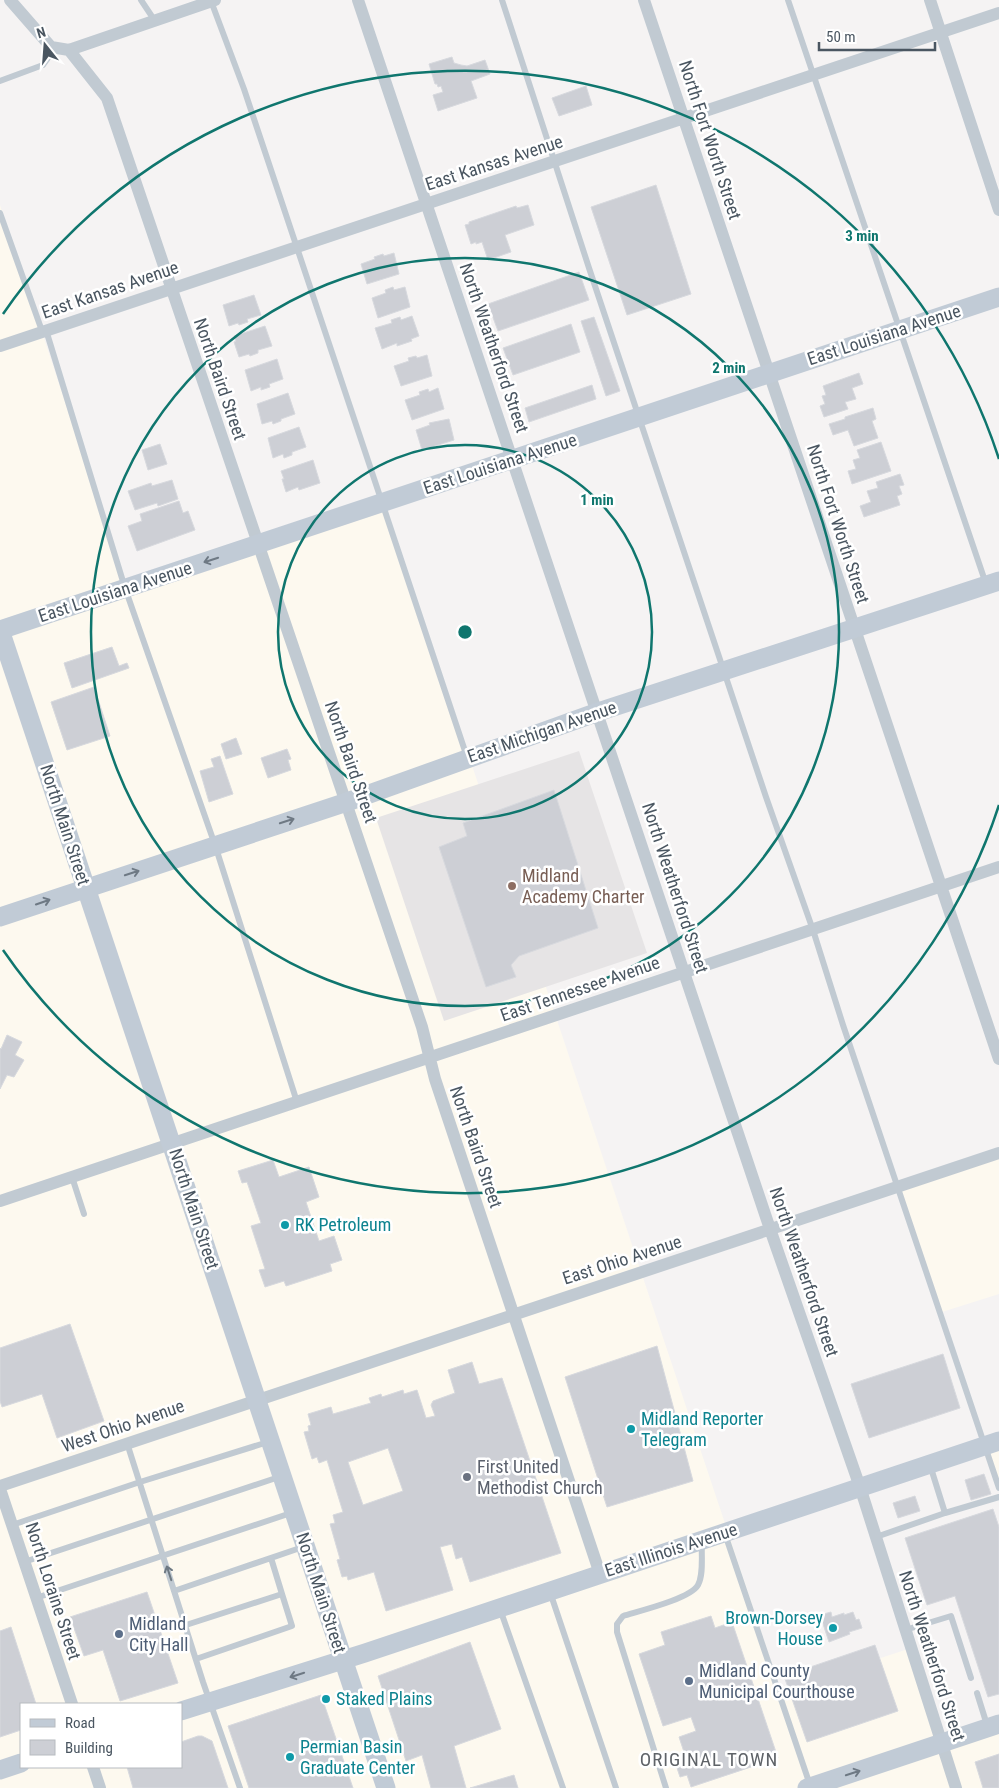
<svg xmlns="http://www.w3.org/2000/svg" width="999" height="1788" font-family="'Roboto Condensed',sans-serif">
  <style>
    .commercial { fill: #fdf9ef; fill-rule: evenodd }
    .education { fill: #e6e4e5 }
    .building { fill: #cdcfd5; stroke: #d7d9de; fill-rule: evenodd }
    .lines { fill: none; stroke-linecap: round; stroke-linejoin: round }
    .lane { stroke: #c1cad2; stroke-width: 6 }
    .street { stroke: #c1cad2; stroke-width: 12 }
    .secondary { stroke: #c1cbd6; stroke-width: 19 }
    .oneway { stroke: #6e7984 }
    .oneway2 { stroke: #6e7983 }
    .ring { fill: none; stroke: #0f766e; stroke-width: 2.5 }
    .education-dot { fill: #8d6e63; stroke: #fff; stroke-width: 2 }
    .culture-dot { fill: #0f9aa8; stroke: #fff; stroke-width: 2 }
    .worship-dot { fill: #6b7280; stroke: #fff; stroke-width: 2 }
    .service-dot { fill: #5c6f8a; stroke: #fff; stroke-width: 2 }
    .labels { text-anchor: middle; stroke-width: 5; stroke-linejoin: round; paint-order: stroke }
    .street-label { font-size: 18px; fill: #4a5661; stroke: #fff }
    .education-label { font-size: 18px; fill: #785e54; stroke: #fff; text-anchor: start }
    .culture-label { font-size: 18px; fill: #0d838f; stroke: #fff; text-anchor: start }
    .worship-label { font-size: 18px; fill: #5b616d; stroke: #fff; text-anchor: start }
    .service-label { font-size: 18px; fill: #4e5e75; stroke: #fff; text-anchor: start }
    .neighbourhood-label { font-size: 19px; letter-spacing: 1px; fill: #5f6368; stroke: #fff }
    .centre { fill: #0f766e; stroke: #fff; stroke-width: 2.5 }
    .ring-label { font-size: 15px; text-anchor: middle; font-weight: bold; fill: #0f766e; stroke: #fff; stroke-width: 5; stroke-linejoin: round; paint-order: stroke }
  </style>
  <rect width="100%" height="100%" fill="#f5f3f3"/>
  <path class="commercial" d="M0 205 126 587 384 502 781 1691 908 1649 942 1743 999 1724V1788H0ZM21 1704H181V1767H21Z
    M999 1151V1294L942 1312 899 1184Z
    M999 1439V1483L986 1443Z"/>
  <path class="education" d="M579 751 647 953 444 1021 376 818Z"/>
  <path class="building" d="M452 57 454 63 461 65 467 66 485 60 490 74 471 81 477 98 438 111 433 95 443 92 441 86 438 87 437 84H435L429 64Z
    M586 86 592 105 559 116 552 98Z
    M656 185 691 294 627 315 591 207Z
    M528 205 534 225 505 235 511 252 488 260 482 242 476 244V242L471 244 465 225 469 224V222L516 206 517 208Z
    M394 253 399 274 367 284 361 264 375 259 374 257 383 254 384 256Z
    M579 272 589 300 498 331 488 304Z
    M393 287 394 290 405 287 410 307 378 318 372 298 386 293 385 290Z
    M254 295 261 315 247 319 248 322 239 325 238 323 229 326 223 305Z
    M412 316 419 336 411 339 412 341 397 346V343L382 349 375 328 392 323 391 320 400 317 401 320Z
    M594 317 620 391 606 396 581 321Z
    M571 324 580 352 513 375 503 348Z
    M265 326 272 346 258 350V353L250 356 249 354 239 357 234 342 236 341 234 336Z
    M427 355 432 376 401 386 394 366 409 361 408 358 416 356 417 358Z
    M277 359 283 379 269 384 270 387 261 390V387L251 391 245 370Z
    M859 373 863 384 852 388 856 399 845 402 848 409 824 417 820 406 825 404 822 396 826 395 823 386Z
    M592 385 596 399 529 422 525 408Z
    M438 388 444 409 412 420 405 400 420 395 419 392 428 389 429 392Z
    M288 393 295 414 281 419V421L273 424 272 421 262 424 257 404Z
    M873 408 876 419 872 421 878 438 854 446 848 430 833 435 829 424 845 419V417Z
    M449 419 454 440 422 450 416 430 430 425 429 423Z
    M299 427 306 447 292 452V455L284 458 283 454 273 458 268 438Z
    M881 442 891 471 852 484 848 471 856 469 853 460 860 458 857 450Z
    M160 444 167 464 148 470 142 450Z
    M313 460 320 483 299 490 298 487 286 492 282 479H284L281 471Z
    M900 474 904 485 899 486 902 494 897 496 900 505 864 517 860 506 871 502 867 491 878 488 876 482Z
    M172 480 178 499 158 506 157 503 135 510 128 491 151 483 152 486Z
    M179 501 183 513 188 511 195 530 137 551 128 526 142 521 140 514Z
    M112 647 119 666 127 663 129 668 72 688 64 663Z
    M94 687 110 736 67 750 51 702Z
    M236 738 242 754 226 759 221 744Z
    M287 749 291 759 288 760 291 770 268 778 261 758Z
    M220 756 233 794 209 802 200 771 214 767 211 759Z
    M554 790 598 928 519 956 511 965 516 977 486 987 439 847 467 836 463 823Z
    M7 1035 22 1042 15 1055 24 1060 14 1077 7 1075 0 1089V1048L1 1049Z
    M273 1160 279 1177 309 1167 319 1197 306 1202 319 1241 334 1236 342 1260 330 1264 332 1271 286 1286 284 1281 265 1287 259 1270 265 1269 251 1226 261 1223 247 1182 242 1183 238 1171Z
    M70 1324 104 1421 57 1438 42 1394 2 1407 0 1401V1348Z
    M657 1346 693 1481 607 1507 565 1377Z
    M943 1354 960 1408 869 1438 851 1384Z
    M472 1362 479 1384 502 1378 561 1553 470 1582 462 1557 456 1559 452 1544 440 1547 453 1590 386 1611 374 1572 348 1580 347 1576 342 1577 337 1560 340 1559 330 1524 335 1523 333 1515 343 1512 327 1460 319 1463 317 1457 312 1459 304 1432 309 1431 308 1426 311 1425 308 1414 331 1407 333 1414 371 1403 369 1398 381 1394 382 1397 403 1390 404 1394 417 1390 426 1418 435 1416 431 1405 433 1401 455 1393 448 1370ZM388 1448 403 1491 363 1505 348 1462Z
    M984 1474 991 1494 971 1500 965 1480Z
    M915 1496 920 1511 898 1518 893 1503Z
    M993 1509 999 1527V1694L988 1697 955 1596 927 1605 905 1538Z
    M147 1592 178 1683 120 1701 103 1650 84 1656 70 1617Z
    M831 1612 832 1617 844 1613V1615L853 1612 856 1620 859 1619 862 1628 849 1632 850 1634 829 1642 820 1615Z
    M711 1616 715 1628 732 1622 778 1758 691 1787 687 1775 680 1777 673 1756 684 1752 679 1737 696 1731 691 1717 663 1726 639 1654 665 1645 661 1632Z
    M11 1627 36 1704H21V1730L0 1737V1631Z
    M470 1642 501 1729 454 1746 466 1788H431L422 1755 406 1761 378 1676Z
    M875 1645 898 1711 807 1742 784 1676Z
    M321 1695 353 1788H249L228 1726Z
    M198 1736H202L212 1741 228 1788H133L127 1767H181V1742Z
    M999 1754V1788H983L975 1762Z
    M514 1775 518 1788H470Z"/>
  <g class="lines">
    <path class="lane" d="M141 0 155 21
      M502 0 589 268 766 797 813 930 843 1025 999 1488
      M788 0 986 584
      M211 1 244 89 467 757
      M0 81 43 65 55 48
      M0 213 42 331
      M46 330 125 588 215 845 297 1102
      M72 1177 84 1214
      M127 1443 203 1682 240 1788
      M945 1513 999 1497
      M12 1525 140 1482 268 1442
      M725 1534 810 1785
      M876 1537 945 1513 930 1465
      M24 1562 279 1477
      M174 1591 303 1547
      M550 1592 616 1788
      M36 1598 291 1513
      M500 1609 563 1788
      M186 1625 282 1594 271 1558
      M905 1630 951 1616 971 1678
      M196 1659 292 1626 282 1594
      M977 1693 987 1725
      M666 1788 617 1632V1624L623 1616C639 1611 690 1599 698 1585 704 1574 701 1555 702 1543"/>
    <path class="street" d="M10 0 51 47 69 50 107 98 422 1027 435 1079 600 1574
      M358 0 770 1229 860 1487 956 1788
      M644 0 999 1059
      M930 0 999 210
      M69 50 215 0
      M0 346 999 13
      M0 1201 999 867
      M0 1486 999 1153
      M0 1489 72 1704
      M93 1767 100 1788"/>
    <path class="secondary" d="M0 630C129 1016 257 1402 386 1788
      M0 630 999 297
      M0 917 347 802 598 712 999 581
      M181 1711 365 1653 999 1441
      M0 1770 21 1763
      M807 1788 999 1724"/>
  </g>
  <defs><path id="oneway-shaft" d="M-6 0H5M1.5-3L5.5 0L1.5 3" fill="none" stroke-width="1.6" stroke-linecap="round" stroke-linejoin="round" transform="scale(1.25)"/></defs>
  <g class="oneway">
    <use href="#oneway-shaft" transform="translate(211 560) rotate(162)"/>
    <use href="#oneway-shaft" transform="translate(287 821) rotate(-18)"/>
    <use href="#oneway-shaft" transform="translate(132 873) rotate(-18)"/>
    <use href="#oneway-shaft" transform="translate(43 902) rotate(-19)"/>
    <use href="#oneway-shaft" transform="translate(297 1675) rotate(162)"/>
    <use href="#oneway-shaft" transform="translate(853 1773) rotate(-18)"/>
  </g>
  <use class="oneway2" href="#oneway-shaft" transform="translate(169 1573) rotate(-108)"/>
  <g class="ring">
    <circle cx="465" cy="632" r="187"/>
    <circle cx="465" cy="632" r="374"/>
    <path d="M999 805A561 561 0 0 1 3 950M3 314A561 561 0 0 1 999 459"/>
  </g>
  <circle class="education-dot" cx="512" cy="886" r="5"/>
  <g class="culture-dot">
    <circle cx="285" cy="1225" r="5"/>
    <circle cx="631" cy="1429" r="5"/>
    <circle cx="833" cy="1628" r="5"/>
    <circle cx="326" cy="1699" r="5"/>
    <circle cx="290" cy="1757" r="5"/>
  </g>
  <circle class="worship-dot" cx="467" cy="1477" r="5"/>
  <g class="service-dot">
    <circle cx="119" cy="1634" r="5"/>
    <circle cx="689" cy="1681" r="5"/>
  </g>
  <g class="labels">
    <g class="street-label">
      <text transform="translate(710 140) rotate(72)" y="6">North Fort Worth Street</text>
      <text transform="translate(494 163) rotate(-18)" y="6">East Kansas Avenue</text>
      <text transform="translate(110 290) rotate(-19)" y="6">East Kansas Avenue</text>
      <text transform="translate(884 335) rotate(-18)" y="6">East Louisiana Avenue</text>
      <text transform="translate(494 348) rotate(71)" y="6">North Weatherford Street</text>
      <text transform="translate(220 379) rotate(71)" y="6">North Baird Street</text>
      <text transform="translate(500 464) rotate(-18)" y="6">East Louisiana Avenue</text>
      <text transform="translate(838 524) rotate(72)" y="6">North Fort Worth Street</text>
      <text transform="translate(115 592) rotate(-18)" y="6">East Louisiana Avenue</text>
      <text transform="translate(542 732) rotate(-19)" y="6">East Michigan Avenue</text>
      <text transform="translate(351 762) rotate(71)" y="6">North Baird Street</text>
      <text transform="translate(65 825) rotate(72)" y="6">North Main Street</text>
      <text transform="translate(675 888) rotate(72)" y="6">North Weatherford Street</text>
      <text transform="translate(580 989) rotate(-19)" y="6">East Tennessee Avenue</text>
      <text transform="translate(476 1147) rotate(71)" y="6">North Baird Street</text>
      <text transform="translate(194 1209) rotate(72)" y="6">North Main Street</text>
      <text transform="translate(622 1260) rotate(-18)" y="6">East Ohio Avenue</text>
      <text transform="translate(804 1272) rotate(71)" y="6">North Weatherford Street</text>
      <text transform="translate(123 1426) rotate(-19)" y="6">West Ohio Avenue</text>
      <text transform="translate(671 1550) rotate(-18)" y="6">East Illinois Avenue</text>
      <text transform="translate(53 1591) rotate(72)" y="6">North Loraine Street</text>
      <text transform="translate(321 1593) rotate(72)" y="6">North Main Street</text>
      <text transform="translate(932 1656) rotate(72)" y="6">North Weatherford Street</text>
    </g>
    <g class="education-label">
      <text x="522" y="882">Midland<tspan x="522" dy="21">Academy Charter</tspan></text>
    </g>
    <g class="culture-label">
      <text x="295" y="1231">RK Petroleum</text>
      <text x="641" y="1425">Midland Reporter<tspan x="641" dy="21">Telegram</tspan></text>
      <text x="823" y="1624" text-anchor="end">Brown-Dorsey<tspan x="823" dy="21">House</tspan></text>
      <text x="336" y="1705">Staked Plains</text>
      <text x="300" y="1753">Permian Basin<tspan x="300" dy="21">Graduate Center</tspan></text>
    </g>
    <g class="worship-label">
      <text x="477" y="1473">First United<tspan x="477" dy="21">Methodist Church</tspan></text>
    </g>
    <g class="service-label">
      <text x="129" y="1630">Midland<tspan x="129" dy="21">City Hall</tspan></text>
      <text x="699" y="1677">Midland County<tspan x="699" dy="21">Municipal Courthouse</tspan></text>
    </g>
    <g class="neighbourhood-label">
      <text x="709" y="1766">ORIGINAL TOWN</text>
    </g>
  </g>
  <circle cx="465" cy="632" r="8" class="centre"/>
  <g class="ring-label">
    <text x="862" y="241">3 min</text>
    <text x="729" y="373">2 min</text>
    <text x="597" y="505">1 min</text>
  </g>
  <rect x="20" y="1703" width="162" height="65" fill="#ffffff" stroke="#b7bbc0"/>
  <rect x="30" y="1719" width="25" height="8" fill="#c1cbd6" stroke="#b7bbc0"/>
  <text x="65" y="1728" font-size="15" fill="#4a5661">Road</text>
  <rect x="30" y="1740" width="25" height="15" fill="#cdcfd5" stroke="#b7bbc0"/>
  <text x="65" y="1753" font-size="15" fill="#4a5661">Building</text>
  <g transform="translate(45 45) rotate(343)" stroke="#ffffff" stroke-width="4" paint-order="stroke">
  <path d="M0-4L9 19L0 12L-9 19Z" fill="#4a5661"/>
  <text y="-8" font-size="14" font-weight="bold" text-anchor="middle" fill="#4a5661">N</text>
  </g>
  <path d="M819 42v8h116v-8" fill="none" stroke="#4a5661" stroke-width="2.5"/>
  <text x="826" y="42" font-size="15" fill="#4a5661" stroke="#ffffff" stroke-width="4" paint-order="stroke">50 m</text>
</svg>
